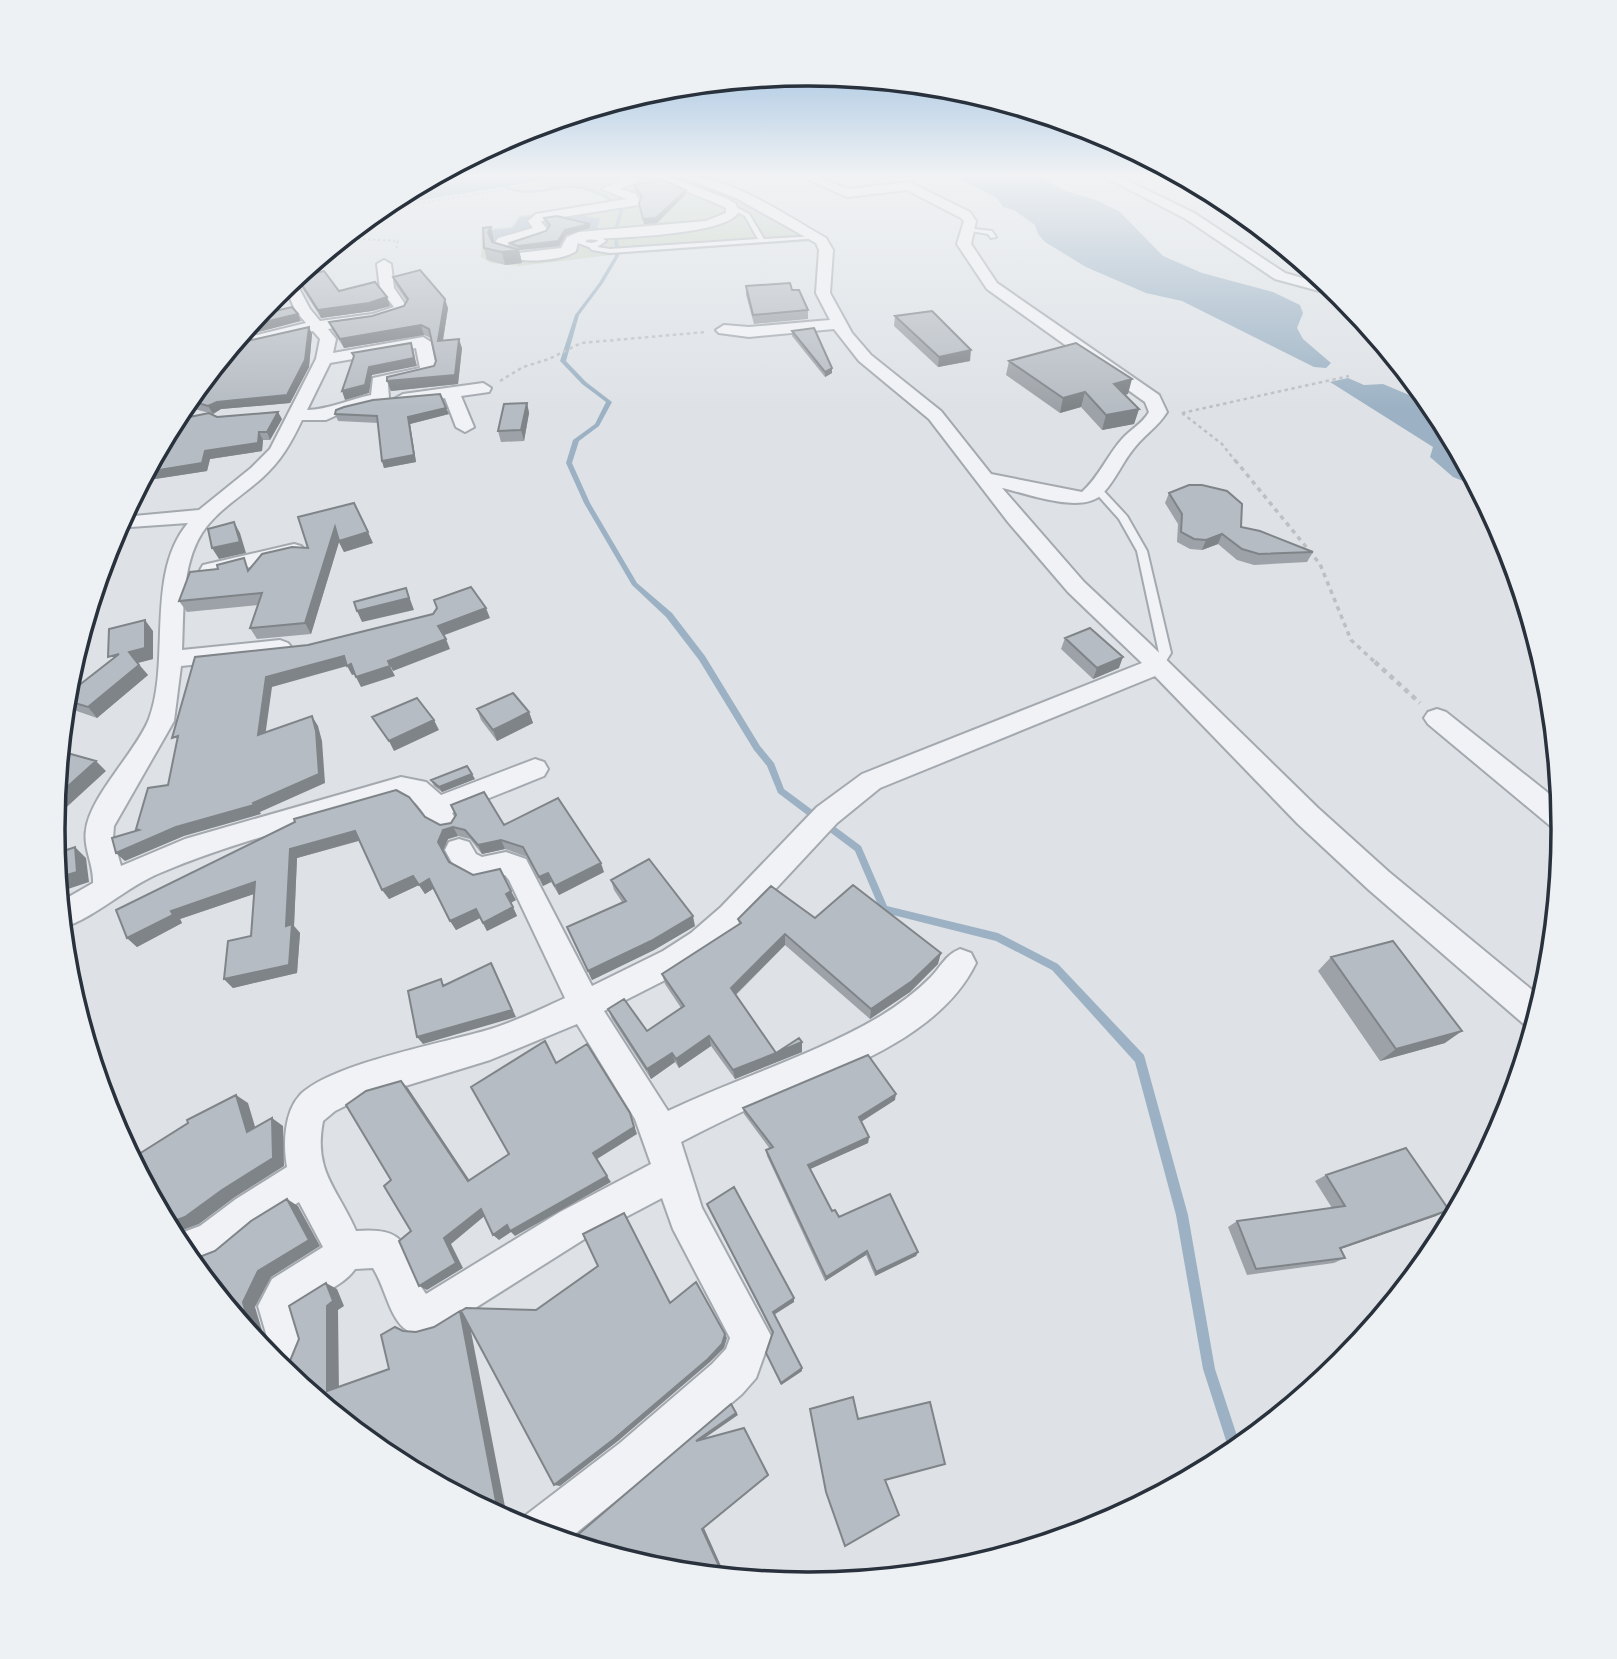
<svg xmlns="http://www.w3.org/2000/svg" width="1617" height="1659" font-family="Arial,sans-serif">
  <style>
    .green { fill: #c5d0c0 }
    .water { fill: #9cb2c4 }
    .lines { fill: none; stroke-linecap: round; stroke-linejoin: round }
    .stream { fill: #9cb2c4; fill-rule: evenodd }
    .lane-casing { stroke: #a4a9b0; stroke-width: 4 }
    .street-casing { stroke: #a4a9b0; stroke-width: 4 }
    .path-far3 { stroke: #bcc0c5; stroke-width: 2; stroke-dasharray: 2.5 2.5; stroke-linecap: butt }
    .path-far2 { stroke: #bcc0c5; stroke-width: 2.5; stroke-dasharray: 3.5 3.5; stroke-linecap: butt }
    .path-far1 { stroke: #bcc0c5; stroke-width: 3.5; stroke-dasharray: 4.5 4.5; stroke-linecap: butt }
    .path { stroke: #bcc0c5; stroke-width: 4.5; stroke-dasharray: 5 5; stroke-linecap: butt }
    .lane { fill: #f0f2f5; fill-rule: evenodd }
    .street { fill: #f0f2f5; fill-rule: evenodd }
    .wall { fill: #9da2a8 }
    .shaded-wall { fill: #7f8488 }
    .building { fill: #b6bcc3; stroke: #7f8488; stroke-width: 2 }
    .rim { fill: none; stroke: #29313c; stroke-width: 3.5 }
  </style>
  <rect width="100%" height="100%" fill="#dee2e6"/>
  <path class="green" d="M564 176H678L739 197 817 241 612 255 520 266 491 263 481 257 482 229 511 227 519 216 616 201 580 185 554 189 534 186Z"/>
  <path class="water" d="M435 176H555L522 184 390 205C366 214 351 240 325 253L389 201Z
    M954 176H1037L1065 191 1096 200 1120 212 1163 256 1202 273 1273 292 1300 305 1303 313 1297 328 1303 339 1331 363 1326 368 1314 367 1182 301 1146 293 1086 267 1045 242 1038 234 1035 225 1014 210 1003 207 997 198Z
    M580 213 588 217 600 218 596 232 564 246 549 248 550 251 534 252 531 247 507 249 506 245 512 246 516 239 483 238V231L513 228 520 217 537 216 529 220 531 224 551 223 548 218Z
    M1348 378 1364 385 1383 384 1433 405 1478 487 1453 477 1430 457 1433 447 1330 382Z"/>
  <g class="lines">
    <path class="stream" d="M506 186C534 197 552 184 579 186 595 188 612 198 624 208L618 230 619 256 603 283 579 315 566 361 586 382 612 402 599 426 579 441 572 463 590 503 637 583 672 613 705 656 760 746 774 763 784 789 861 846 887 906 998 933 1058 964 1144 1055 1188 1215 1215 1369 1241 1448 1231 1456 1203 1369 1176 1215 1135 1062 1052 970 996 941 881 912 855 851 778 793 767 766 754 750 699 660 666 617 632 585 584 503 566 463 573 440 595 424 606 402 582 384 560 361 575 315 599 283 615 256 614 230 620 208C609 200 595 191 581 189 554 184 534 201 505 188Z"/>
    <g class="lane-casing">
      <path id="lane" d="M732 205 749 214 764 239 817 236 820 238 610 253 592 250 589 247 578 243 580 238C589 234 599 234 606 241L597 247 610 249 758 239 745 216 730 208ZM588 239 597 240 598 241 592 243 585 242Z
        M965 228 992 231 996 237 991 238 988 234 965 230Z
        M1094 487H1100L1127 516 1147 551 1171 653 1161 669H1153L1151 666 1159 653 1137 551 1119 519 1094 491Z"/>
    </g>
    <g class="street-casing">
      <path id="street" d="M612 176 637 178V182L620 189 636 194 640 202 638 205 544 220 541 222 548 230 546 233 508 244 509 250 519 253 561 248 567 237 579 232 706 221 726 213V208L720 205 650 176H666L728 199 736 204 738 213C722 236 614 237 582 240L578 242 576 251C560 262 511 265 496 252L494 244 498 238 533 228 528 221 536 214 627 199 602 189 621 180Z
        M681 176C729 175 785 215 826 238L833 250 830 293 852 333 871 355 941 411 991 474 1082 492C1099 477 1107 456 1122 439 1131 429 1142 424 1149 412L1145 402 987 289 957 244 964 221 961 218 907 190 847 197 800 176H816L848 189 909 182 970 212 976 221 971 244 997 283 1159 395 1167 412C1158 427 1145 434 1135 447 1123 461 1116 479 1104 492 1085 516 1029 494 1002 488L1084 582 1148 642 1318 808 1389 872 1543 999 1534 1029 1526 1026 1369 890 1298 824 1155 676 880 788 837 823 742 925 713 952 675 975 604 1011 668 1111C737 1078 812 1056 879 1017 897 1006 915 993 930 978 941 967 945 955 960 949L971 953 976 963C939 1040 832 1074 759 1104 732 1116 706 1129 681 1142L702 1208 771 1336 756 1378 742 1394 650 1473 565 1542 518 1527 522 1518 620 1443 712 1364 726 1349 730 1338 673 1229 662 1198 586 1238 442 1329C391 1350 392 1298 373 1268L355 1269C341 1289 315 1293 298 1310L308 1342 295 1381 265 1353 267 1337 258 1306 272 1279 323 1247 299 1202 262 1225 226 1255 194 1267 173 1236 200 1226 236 1199 287 1167C283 1145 284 1112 300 1095 332 1063 445 1043 491 1029 516 1021 541 1009 565 998L509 880 505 875 479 882 456 870 445 850 449 842 459 839 469 842 476 854 482 857 506 852 526 859 592 986 663 951 691 933 721 907 817 807 862 774 1142 663 1068 592 1008 522 929 419 859 361 834 329 749 337 719 333 716 330 724 325 749 327 830 320 816 293 819 250 816 243 738 199ZM577 1024 635 1119 651 1164 560 1212 426 1294C398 1256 419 1226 356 1231 338 1189 313 1172 323 1121L335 1111 353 1102 490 1060Z
        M1103 176H1118L1194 213 1285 273 1333 287 1345 298 1275 279 1186 219Z
        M384 260 391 264 394 288 409 310 406 313 375 323 328 329 336 339 333 353 423 337 431 342 437 371 435 375 388 385 389 398 386 402 346 411 326 420H302C291 443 281 461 262 478 243 495 216 511 202 533 181 566 184 612 182 650L280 640 288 643 292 648 288 653 280 656 181 666 174 721 114 826 113 838 121 866 185 839 401 777 426 782 441 795 535 759 544 762 548 769 544 776 452 813 458 823 454 831C425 840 428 799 401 797 321 821 237 840 160 873 126 887 98 916 62 928L60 902 93 883C94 865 83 848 86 830 90 796 136 752 149 719 171 661 145 574 188 523L116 528 123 517 199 510 251 468 270 449 316 359 320 339 313 331 228 351 237 340 306 323 295 310 285 286 294 279 310 309 320 321 373 314 394 307 380 289 377 264ZM416 348 420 368 373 378 371 395C351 399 327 410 307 410L330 363Z
        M483 383 491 388 489 392 461 396 474 427 465 432 456 427 445 398 403 404 394 399 403 394Z
        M294 544 301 546 305 550 301 554 211 577 203 575 200 570 203 565Z
        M1437 709 1446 712 1562 804 1564 832 1554 829 1428 724 1424 718 1428 712Z"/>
    </g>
    <path class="path-far3" d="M358 239 398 241 396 251
      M315 261 348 245 395 207 528 186 561 176"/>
    <path class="path-far2" d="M500 381 523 367 549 359 581 343 706 332
      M1182 413 1222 444 1236 462
      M1182 413 1349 376"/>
    <path class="path-far1" d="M1235 460 1320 564 1351 640 1377 664"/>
    <path class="path" d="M1375 662 1420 703"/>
    <use href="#lane" class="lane"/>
    <use href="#street" class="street"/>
  </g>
  <path class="wall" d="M634 185 686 194 657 223 644 224 639 203 641 199 634 190Z
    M544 218 590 224V228L566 235 559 246 519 250 522 263 505 265 487 260 484 248 494 240 493 242 511 248 510 243 546 231 548 227 545 223Z
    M297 277 339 291 387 297 390 306 372 311 321 318 300 285Z
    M393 277 448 308 443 341 462 348 458 384 391 391 387 381 434 366 436 361 431 338 424 335 344 348 333 331 329 322 372 316 404 306 407 302 396 286Z
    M746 286 808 310V319L754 324 746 295Z
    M895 316 970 361 938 367 894 326Z
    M792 331 832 373 825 377 792 336Z
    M312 334 309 367 290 403 221 409 213 414 183 406 234 344Z
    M1009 361 1128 394 1124 395 1139 409 1134 424 1102 430 1081 407 1060 413 1006 375Z
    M527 403 529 413 524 441 501 442 498 431Z
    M446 408 449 414 410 424 416 462 384 468 382 461 378 423 338 421 335 414Z
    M217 417 282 419 270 440H263L262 451 210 459 207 471 142 481 175 420Z
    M1169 493 1241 527 1313 552 1307 562 1254 565 1237 560 1218 544 1202 550 1190 549 1177 542 1178 524 1165 503Z
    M298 517 373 543 344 552 339 542 311 634 257 639 250 628 258 605 187 612 179 601 250 568 308 548Z
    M153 631V659L138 663 148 675 97 718 65 707 67 682 77 687Z
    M1065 638 1119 668 1093 679 1061 649Z
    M477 709 529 712 533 723 497 741 481 720Z
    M475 779 442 792 434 786 431 780Z
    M425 817 440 825H504L604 872 559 895 551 882 543 886 527 857 505 849 482 854 470 839 458 836 448 839 443 851 449 862 516 900 511 903 517 916 487 931 480 918 456 930 433 889 425 894 419 885 389 899 359 841 297 858 294 926 300 933 297 973 233 988 224 979 251 936 254 894 180 919 182 923 137 947 127 938 116 910Z
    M611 880 695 926 654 950 592 980 567 927 622 902 614 890Z
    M815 918 938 964 910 992 870 1019 785 945 736 995 776 1053 802 1042V1052L735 1079 711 1046 679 1068 675 1062 651 1079 612 1019 608 1009 647 1031 681 1008 665 984 662 974 739 924 738 919Z
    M1331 957 1445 1043 1380 1061 1318 971Z
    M895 1100 861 1122 869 1137 868 1143 810 1169 832 1211 839 1217 918 1252 916 1256 875 1276 866 1255 825 1281 767 1156 766 1150 770 1149 744 1114 743 1108Z
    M1326 1175 1436 1216 1341 1249 1345 1258 1334 1263 1247 1275 1228 1227 1237 1221 1332 1208 1315 1181Z
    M707 1204 794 1298V1302L774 1315 802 1368V1371L781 1385 766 1353 772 1333Z"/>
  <path class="shaded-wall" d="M686 190V194L657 223 644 224 643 219Z
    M590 224V228L566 235 559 246 519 250 518 246 565 230Z
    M491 227 494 240 491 245 488 232Z
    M519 250 522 263 505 265 502 252Z
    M387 297 390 306 372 311 321 318 318 310Z
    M445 299 448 308 441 351 438 341Z
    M298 314 301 321 240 337 248 326Z
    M421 325 424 335 344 348 340 339Z
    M309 327 312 334 309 367 290 403 221 409 213 414 208 406Z
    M459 339 462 348 458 384 391 391 387 381 455 375Z
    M411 343 417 366 372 375 369 393 345 400 342 391 369 367Z
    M971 350 970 361 938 367 939 357Z
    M832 368V373L825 377V372Z
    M1132 379 1128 394 1110 399 1114 384Z
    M1085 392 1081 407 1060 413 1063 398Z
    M527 403 529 413 524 441 521 430Z
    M446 408 449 414 410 424 416 462 384 468 382 461 408 417Z
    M1139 409 1134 424 1102 430 1106 415Z
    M278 412 282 419 270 440 267 432Z
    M259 432 263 440 262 451 210 459 207 471 142 481 147 472Z
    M234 522 240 533 246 553 219 559 212 548Z
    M335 527 368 532 373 543 344 552 339 542 311 634 305 623Z
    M1222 534 1218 544 1202 550 1206 540Z
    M406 588 414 610 362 622 357 611Z
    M486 608 490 618 442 636 438 626Z
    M145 620 153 631V659L137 663 129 652Z
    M446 639 450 649 393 671 388 661Z
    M344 656 351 664 356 674 352 675 347 666 272 687 264 744 258 735 266 677Z
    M1123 657 1119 668 1093 679 1097 668Z
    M139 665 148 675 97 718 88 707Z
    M390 666 395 676 361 687 356 677Z
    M71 669 83 701 73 690 68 677Z
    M529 712 533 723 497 741 493 730Z
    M312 716 318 726 322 741 325 783 260 812 261 814 184 836 125 861 116 853 176 827Z
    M434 720 439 730 394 751 389 741Z
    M96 761 106 771 58 815 54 812 56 797Z
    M472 774 475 779 442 792 439 787Z
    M453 827 458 836 448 839 443 851 438 842 443 830Z
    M355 831 361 840 297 858 294 926 300 933 297 973 233 988 224 979 286 926 290 849Z
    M501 840 505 849 482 854 478 845Z
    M75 847 86 858 89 882 59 892 57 878Z
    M601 863 604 872 559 895 555 886Z
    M548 873 551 882 543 886 539 877Z
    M413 876 419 885 389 899 382 890Z
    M429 879 434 888 425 894 419 885Z
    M255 882 263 891 180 919 182 923 137 947 127 938 171 911Z
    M511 891 516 900 510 903 506 894Z
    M513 907 517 916 487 931 483 923Z
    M476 909 480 918 456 930 450 921Z
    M693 916 695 926 654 950 592 980 588 971Z
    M785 934V945L732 998 731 988Z
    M941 953 938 964 910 992 870 1019 871 1009Z
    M491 963 516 1017 423 1044 417 1037Z
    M1462 1031 1445 1043 1380 1061 1396 1049Z
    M709 1036 711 1046 679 1068 676 1059Z
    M802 1042V1052L735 1079 733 1070Z
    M672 1053 675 1062 651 1079 647 1069Z
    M401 1081 408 1088 474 1187 468 1181Z
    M896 1094 895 1100 859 1123V1117Z
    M236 1095 248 1103 259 1140 247 1132Z
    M630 1113 637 1134 597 1159 593 1153Z
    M272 1118 283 1126 284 1166 235 1197 199 1224 172 1234 166 1224Z
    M869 1137 868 1143 808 1170V1165Z
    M607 1176 611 1182 515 1236 511 1232 499 1240 493 1235 507 1225Z
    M287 1199 298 1206 320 1246 271 1277 255 1307 264 1337 263 1351 251 1336 243 1302Z
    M481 1209 487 1214 451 1244 463 1268 427 1290 419 1286 444 1238Z
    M1449 1210 1436 1216 1329 1253 1340 1248Z
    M867 1251 866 1255 825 1281 826 1277Z
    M918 1252 916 1256 875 1276 876 1272Z
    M326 1283 337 1289 344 1306 338 1310 339 1394 327 1391Z
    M794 1298V1302L773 1315V1312Z
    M460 1311 468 1316 508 1522 499 1517Z
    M725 1334 727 1338 724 1348 710 1362 618 1441 560 1486 554 1485Z
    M802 1368V1371L781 1385V1383Z
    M731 1404 738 1415 699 1442 696 1441Z
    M744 1428 769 1475 704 1528 726 1577H724L702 1529Z"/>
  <path class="building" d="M663 180 686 190 656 218 643 219 639 203 642 196 634 185Z
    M557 216 590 224 565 230 558 241 518 246 510 243 546 231 550 225 544 218Z
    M491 227 488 232 492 242 519 250 502 252 484 248 483 228Z
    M420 270 445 299 438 341 459 339 455 375 387 381V377L434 366 436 361 429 329 421 325 340 339 329 322 372 316 404 306 408 299 393 277Z
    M324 271 339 291 375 282 387 297 369 303 318 310 297 277Z
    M790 283 792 290H799L808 310 753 315 746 286Z
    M292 307 298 314 248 326 258 315Z
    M932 311 971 350 939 357 895 316Z
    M309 327 305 360 287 395 217 402 208 406 188 400 234 344Z
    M814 328 832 368 825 372 792 331Z
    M411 343 414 358 369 367 365 385 342 391 354 356 352 353Z
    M1076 343 1132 379 1114 384 1139 409 1106 415 1085 392 1063 398 1009 361Z
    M440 394 446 408 408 417 414 455 382 461 377 416 335 414 336 410 344 407 373 400Z
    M527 403 521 430 498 431 504 404Z
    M278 412 267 432H259L258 443 205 451 202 463 147 472 175 420 209 413 217 417Z
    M1189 485H1202L1227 491 1242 504 1241 527 1260 531 1313 552 1259 554 1242 549 1222 534 1206 540 1194 539 1181 532 1182 514 1169 493Z
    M354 503 368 532 339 541 335 527 305 623 250 628 262 593 179 601 190 572 218 569 217 565 244 558 248 571 262 554 292 547 308 548 298 517Z
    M234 522 240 542 212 548 208 529Z
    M471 587 486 608 438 626 446 639 388 661 390 666 356 677 351 664 347 666 344 656 266 677 258 735 312 716 316 731 319 774 253 803 254 805 176 827 116 853 112 838 139 830 136 829 148 788 168 785 178 736 172 738 195 657 308 645 433 614 437 608 434 600Z
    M406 588 409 598 357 611 354 602Z
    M145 620V648L129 652 139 665 88 707 65 700 68 677 73 690 119 654 108 657 109 629Z
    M1090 628 1123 657 1097 668 1065 638Z
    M513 693 529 712 493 730 477 709Z
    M417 698 434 720 389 741 372 717Z
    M60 751 96 761 56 797Z
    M467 766 472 774 439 787 431 780Z
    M396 790 409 797 425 817 440 825 451 823 456 815 451 805 484 792 504 825 558 798 601 863 555 886 548 873 539 877 523 847 501 840 478 845 465 830 453 827 443 830 438 842 449 862 473 875 500 869 511 891 506 894 513 907 483 923 476 909 450 921 429 879 419 885 413 876 382 890 355 831 290 849 286 926 292 924 289 965 224 979 228 941 251 936 255 882 171 911 173 915 127 938 116 910 295 822 294 819Z
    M75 847 77 872 57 878 55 854Z
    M649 859 693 916 651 941 588 971 567 927 626 901 611 880Z
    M853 885 941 953 912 981 871 1009 785 934 731 988 776 1053 733 1070 709 1036 676 1059 672 1053 647 1069 608 1009 624 999 647 1031 684 1006 662 974 741 923 738 919 771 886 815 918Z
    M1393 941 1462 1031 1396 1049 1331 957Z
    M491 963 512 1010 417 1037 408 991 441 979 443 986Z
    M799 1038 802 1042 776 1053Z
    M545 1041 556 1063 587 1044 630 1113 634 1127 593 1153 607 1176 510 1231 507 1225 493 1235 481 1209 444 1238 456 1263 419 1286 399 1241 411 1231 384 1186 391 1180 346 1105 366 1091 401 1081 468 1181 509 1154 471 1087Z
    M868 1055 896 1094 859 1117 869 1137 808 1165 832 1211 835 1210 839 1217 890 1194 918 1252 876 1272 867 1251 826 1277 766 1150 773 1147 743 1108Z
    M236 1095 247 1132 272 1118 273 1158 222 1190 185 1217 166 1224 131 1159 188 1123 187 1120Z
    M1406 1148 1449 1210 1340 1248 1345 1258 1256 1269 1237 1221 1345 1206 1326 1175Z
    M734 1187 794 1298 773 1312 802 1368 781 1383 766 1353 773 1332 707 1204Z
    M287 1199 309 1240 258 1271 243 1302 251 1333V1336L189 1261 215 1251 251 1221Z
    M624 1213 670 1303 696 1282 725 1334 722 1344 708 1359 614 1439 554 1485 461 1311 466 1308 536 1310 598 1266 583 1234Z
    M326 1283 333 1301 327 1306V1391L389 1369 381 1335 395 1327 403 1331 416 1332 434 1327 460 1311 499 1517 388 1458 285 1373 299 1339 289 1306Z
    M853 1397 858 1419 930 1402 945 1464 885 1480 899 1515 845 1546 826 1492 810 1409Z
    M731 1404 736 1413 696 1441 744 1428 768 1475 702 1529 724 1577 661 1571 568 1543Z"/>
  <linearGradient id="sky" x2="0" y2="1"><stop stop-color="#89b3da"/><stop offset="0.43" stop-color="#f0f2f4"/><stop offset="1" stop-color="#f0f2f4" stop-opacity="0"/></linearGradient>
  <rect width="1617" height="408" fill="url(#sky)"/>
  <path d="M0 0H1617V1659H0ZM65 829a743 743 0 1 1 1486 0a743 743 0 1 1-1486 0Z" fill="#edf1f4" fill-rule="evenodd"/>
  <path class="rim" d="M65 829a743 743 0 1 1 1486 0a743 743 0 1 1-1486 0Z"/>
</svg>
